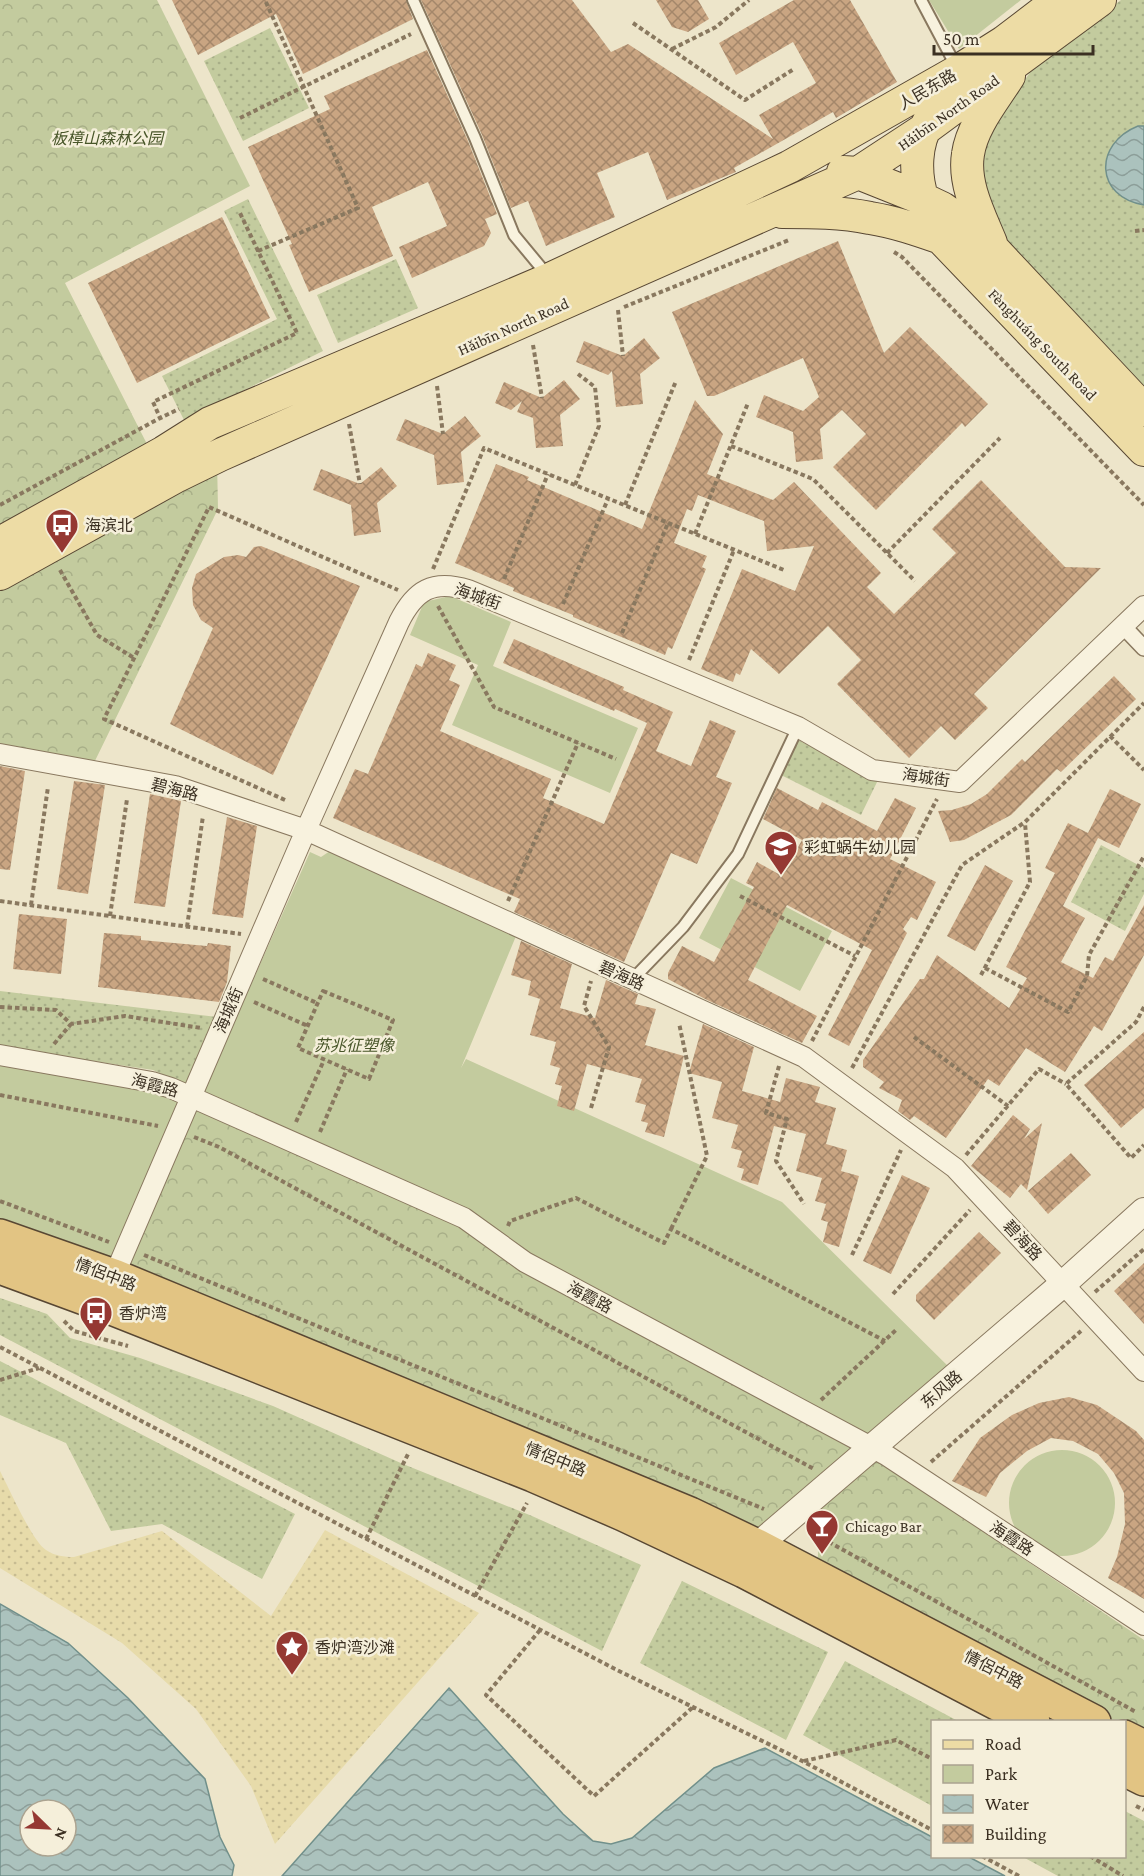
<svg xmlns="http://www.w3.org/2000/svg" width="1144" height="1876" font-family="'Crimson Pro','Noto Sans SC',serif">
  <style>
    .grass { fill: url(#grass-dots) }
    .forest { fill: url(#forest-crowns) }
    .sand { fill: url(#sand-dots) }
    .green { fill: #c3cb9e }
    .water { fill: url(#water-waves); stroke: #71908b; stroke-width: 1.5; fill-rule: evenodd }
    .building { fill: url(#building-cross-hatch) }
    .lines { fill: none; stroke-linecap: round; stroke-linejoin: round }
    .service-casing { stroke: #89785f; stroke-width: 14 }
    .pedestrian-casing { stroke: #89785f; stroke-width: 18 }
    .minor-casing { stroke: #89785f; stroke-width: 22 }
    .tertiary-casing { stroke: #89785f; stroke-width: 28 }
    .primary-casing { stroke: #584733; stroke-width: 34 }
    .trunk-casing { stroke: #584733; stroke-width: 36 }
    .path { stroke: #89785f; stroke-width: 4; stroke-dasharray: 4.5 3; stroke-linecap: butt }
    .service { stroke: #f8f2de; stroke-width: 10 }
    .pedestrian { stroke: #f8f2de; stroke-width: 15 }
    .minor { stroke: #f8f2de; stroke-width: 20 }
    .tertiary { stroke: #f8f2de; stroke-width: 26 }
    .primary { stroke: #eddca5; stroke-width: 32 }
    .trunk { stroke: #e2c483; stroke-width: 33 }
    .labels { text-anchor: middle; stroke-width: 5; stroke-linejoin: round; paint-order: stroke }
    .street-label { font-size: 16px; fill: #3b3022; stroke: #f5efda }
    .park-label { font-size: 16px; font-style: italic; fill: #485629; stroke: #f5efda }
    .poi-label { font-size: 16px; fill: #3b3022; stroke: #f5efda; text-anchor: start }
  </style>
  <defs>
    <pattern id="grass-dots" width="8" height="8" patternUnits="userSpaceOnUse" patternTransform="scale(1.5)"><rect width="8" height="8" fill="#c3cb9e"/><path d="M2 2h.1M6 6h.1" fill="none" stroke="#a8af88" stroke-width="1.8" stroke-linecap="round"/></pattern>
    <pattern id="forest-crowns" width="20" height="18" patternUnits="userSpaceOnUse" patternTransform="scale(1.5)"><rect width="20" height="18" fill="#c3cb9e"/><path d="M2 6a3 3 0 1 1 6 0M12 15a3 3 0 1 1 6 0" fill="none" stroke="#a8af88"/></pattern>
    <pattern id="sand-dots" width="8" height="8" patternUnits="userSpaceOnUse" patternTransform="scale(1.5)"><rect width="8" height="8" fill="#e7dbaa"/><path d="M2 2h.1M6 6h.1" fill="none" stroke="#c7bc92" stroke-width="1.8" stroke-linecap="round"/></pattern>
    <pattern id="water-waves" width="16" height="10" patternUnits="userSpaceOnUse" patternTransform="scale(1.5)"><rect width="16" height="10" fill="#abc2bd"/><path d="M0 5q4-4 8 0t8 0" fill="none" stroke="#8c9e99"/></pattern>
    <pattern id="building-cross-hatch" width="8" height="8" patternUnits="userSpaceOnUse" patternTransform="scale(1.5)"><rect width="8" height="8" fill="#c9a582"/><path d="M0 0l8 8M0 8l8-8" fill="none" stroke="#a4876a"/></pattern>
  </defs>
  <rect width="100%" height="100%" fill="#ede5ca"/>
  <path class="grass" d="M1121 0H1144V390L1002 242 981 178 986 137 1035 65Z
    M270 28 309 108 243 141 204 61Z
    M248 199 323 351 184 420 162 376 277 319 224 211Z
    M396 259 418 308 338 343 317 295Z
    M798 740 878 780 861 815 781 775Z
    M1101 845 1144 868V894L1125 931 1071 902Z
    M0 991 217 1017 187 1086 153 1070 0 1047Z
    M0 1298 47 1314 70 1338 140 1358 273 1406 403 1464 532 1516 641 1565 602 1651 0 1335Z
    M0 1361 295 1514 262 1579 162 1524 111 1531 66 1443 0 1415Z
    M682 1581 828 1652 786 1740 640 1663Z
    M845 1661 958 1721 932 1722V1806L803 1735Z
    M1125 1811 1144 1821V1876H1058L1023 1857 1124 1856Z"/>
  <path class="forest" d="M0 0H157L250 186 65 283 148 446 0 526Z
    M217 459 218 509 91 769 0 753V576Z
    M192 1097 462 1220 870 1447 757 1545 116 1275Z
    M874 1458 1144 1640V1748L1124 1722 1095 1721 817 1570 821 1503Z"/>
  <path class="sand" d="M0 1471C9 1488 32 1541 46 1550 55 1556 64 1557 74 1557L162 1531 271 1616 325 1530 479 1613 275 1844 251 1786 196 1709 122 1643 0 1568Z"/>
  <path class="green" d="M929 0H1021L959 49Z
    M450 596 511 622 493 666 638 728 610 793 452 725 478 665 410 635 424 602Z
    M333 849 519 929 461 1068 466 1059 782 1202 956 1374 872 1446 464 1217 200 1099 310 852 321 857Z
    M731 878 832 931 800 991 699 938Z
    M0 1057 190 1096 112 1274 0 1230Z
    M1009 1503a53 53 0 1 1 106 0a53 53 0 1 1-106 0Z"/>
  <path class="water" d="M1138 126H1144V205C1095 197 1093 144 1138 126Z
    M0 1604 68 1643 128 1698 205 1779 220 1837 234 1865 232 1876H0ZM30 1810H66V1846H30Z
    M449 1688 563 1814 593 1841 611 1844 632 1838 714 1768 765 1748 932 1837V1856L969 1857 1005 1876H282Z"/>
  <path class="building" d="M172 0H406L413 19 303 74 276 14 198 55Z
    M421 0H572L611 52 628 44 773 139 759 115 816 83 793 42 736 75 719 43 794 0H850L897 82 836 118 833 112 734 168 736 172 667 200 648 152 597 173 615 217 546 246 528 201 511 208 482 135Z
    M656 0H698L709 19 688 32 672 27Z
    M427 50 468 141 497 214 485 219 491 233 484 246 412 278 399 247 447 226 428 182 372 207 393 256 309 292 289 245 292 244 248 147 330 109 324 96Z
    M222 217 270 318 137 383 88 283Z
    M838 241 884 353 910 327 988 404 965 427 962 423 876 510 833 467 866 434 842 410 820 429 823 459 796 462 793 432 756 417 764 395 803 411 819 397 803 358 714 396H707L672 312Z
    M644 338 660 358 640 374 643 404 616 407 612 371 608 375 576 362 584 341 623 356Z
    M564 380 580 399 560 415 563 446 536 448 533 418 517 412 522 401 511 410 495 403 504 382 542 398Z
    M695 400 723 434 707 474 773 500 794 482 881 573 867 587 894 614 956 553 932 529 981 480 1065 567 1101 568 974 694 988 708 955 740 941 726 909 758 837 684 861 660 828 626 779 674 751 649 740 675 736 673 733 682 701 669 742 569 795 591 814 546 767 551 764 521 698 495 692 511 687 509 674 543 707 556 702 567 706 569 672 649 668 647 665 655 573 617V615L513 591 514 588 455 563 496 464 529 477 527 480 642 529Z
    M465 416 481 436 461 452 464 482 437 485 434 455 396 440 405 419 443 434Z
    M381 467 397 486 377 503 381 532 354 536 351 505 313 490 321 469 360 484Z
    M261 546 360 586 273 775 170 724 213 628 201 620 193 605 192 588 196 574 224 557 238 555 246 557 254 547Z
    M514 639 624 687 623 690 673 712 656 751 691 766 710 720 736 731 716 777 732 783 697 864 671 853 624 962 514 912 520 899 333 818 355 769 368 774 416 664 422 667 428 653 456 665 449 680 460 685 440 731 551 779 543 798 604 824 647 723 615 709 614 711 503 663Z
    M1114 676 1136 699 1061 772 1057 769 1011 815 964 840 950 842 938 811 952 810 971 804 987 794 1022 759 1025 762Z
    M0 766 25 771 10 870 0 869Z
    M74 781 105 785 88 894 57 889Z
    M777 788 818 810 822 802 877 831 895 798 916 808 890 859 936 882 917 920 911 917 903 929 907 933 849 1046 828 1035 872 950 787 905 748 980 817 1016 802 1043 707 1000 668 979V973L682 946 714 962 754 887 746 883 757 862 782 876 802 840 763 819Z
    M1110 789 1141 804 1119 848 1098 838 1063 906 1085 918 1061 962 1093 978 1105 957 1113 961 1144 905V955L1102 1031 1094 1026 1065 1072 1026 1048 999 1086 988 1079 946 1138 914 1116 910 1120 898 1111 902 1100 879 1088 884 1082 863 1067V1060L920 979H924L937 955 1009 1008 1027 978 1006 967 1055 873 1045 868 1068 823 1088 833Z
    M150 794 181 801 165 907 134 903Z
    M227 817 257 826 243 918 212 914Z
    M985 865 1013 881 975 951 947 936Z
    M19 914 67 919 61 974 13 969Z
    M104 933 141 936V940L207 946 208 943 231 946 227 982 219 1002 98 987Z
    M521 941 572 964 560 1008 595 1018 606 980 638 994 635 1004 656 1009 645 1045 684 1056 664 1137 645 1132 648 1123 641 1121 646 1105 635 1102 642 1079 587 1064 574 1111 557 1106 562 1086 555 1084 560 1068 550 1065 556 1042 530 1035 540 999 528 995 531 981 511 975Z
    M703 1024 754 1047 742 1091 780 1102 786 1078 820 1087 815 1102 836 1108 826 1144 847 1150 841 1171 859 1176 839 1247 823 1242 828 1222 821 1220 826 1204 815 1201 822 1178 796 1171 806 1134 774 1126 758 1185 741 1180 744 1169 737 1167 742 1151 731 1148 738 1125 712 1118 722 1082 689 1073Z
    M1144 1032V1108L1121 1128 1084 1085Z
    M1013 1115 1030 1129 1024 1139 1042 1123 1027 1190 1021 1184 1010 1198 971 1166Z
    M1071 1153 1091 1175 1048 1214 1028 1191Z
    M902 1175 930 1188 891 1274 863 1261Z
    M979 1232 1001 1253 934 1320 916 1301V1295Z
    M1144 1263V1324L1114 1291Z
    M1069 1397 1097 1405 1136 1431 1144 1440V1599L1108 1578 1117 1557 1125 1524 1124 1493 1114 1473 1098 1454 1073 1441 1051 1438 1027 1451 1000 1473 986 1497 952 1481 980 1438 1012 1415 1039 1403Z"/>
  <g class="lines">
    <g class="service-casing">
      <path id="service" d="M413 0 475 138 514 235 548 276
        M921 0 957 68
        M632 980 683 927 738 854 798 727"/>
    </g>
    <g class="pedestrian-casing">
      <path id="pedestrian" d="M1123 626 1144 648"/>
    </g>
    <g class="minor-casing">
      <path id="minor" d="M0 754 175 786 306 830 804 1057 955 1168 1144 1371
        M0 1055 152 1082 171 1088 464 1218 525 1262 886 1455 1144 1625
        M114 1276 306 830 399 622C415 590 433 579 468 590L798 727 872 770 960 782 1144 606"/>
    </g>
    <g class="tertiary-casing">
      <path id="tertiary" d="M750 1561 757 1546 1064 1283 1144 1211"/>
    </g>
    <g class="primary-casing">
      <path id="primary" d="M929 121C915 143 914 174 923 200 927 213 935 226 941 238L1144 450
        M843 172 858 173 923 199 942 208 959 220 993 249 1144 410
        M782 212C812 212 841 212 870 218 895 222 918 230 941 238
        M991 243C980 216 963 184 968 154 972 126 994 100 1009 76
        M0 543 164 452 210 423 550 279 789 167 958 71 1004 42 1059 0
        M0 574 177 476 220 455 858 173 922 131 1100 0"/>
    </g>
    <g class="trunk-casing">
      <path id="trunk" d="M0 1236 114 1276 690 1514 757 1546 1094 1722
        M0 1267 109 1307 533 1475 623 1514 744 1571 1033 1722
        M1124 1737 1144 1747
        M1124 1769 1144 1779"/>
    </g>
    <path class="path" d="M633 23 745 100 794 69
      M672 49 716 27 749 0
      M240 118 411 34
      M1135 231 1144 230
      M258 251 358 208 265 0
      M894 252 902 257 1144 505
      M624 307 789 240
      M618 310 623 356
      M533 345 542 398
      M437 386 443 434
      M161 420 153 402 297 333 240 213
      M349 424 360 484
      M731 446 813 479 915 581
      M575 485 599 426 595 387 578 374
      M0 505 160 418 179 409
      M625 505 676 381
      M695 534 748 403
      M887 553 1000 438
      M433 569 484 448 784 570
      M60 570 97 635 134 658
      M504 579 548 474
      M563 604 608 499
      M438 606 494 707 616 759
      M622 633 668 523
      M689 660 734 550
      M1110 736 1144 770
      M285 800 104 719 209 507 398 590
      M740 896 855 956
      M0 901 241 934
      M508 901 578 743
      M31 905 48 787
      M110 916 127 799
      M187 927 203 816
      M985 968 1068 1012 1087 976 1089 955 1144 856
      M981 975 1030 882 1025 823
      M263 979 317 1003
      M323 991 393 1020 369 1079 298 1048Z
      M254 1002 308 1026
      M0 1007 56 1010 71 1024 125 1016 201 1028
      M1144 1007 1136 1022 1066 1084 1131 1158 1144 1145
      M914 1037 1008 1106
      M812 1041 937 799
      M54 1044 71 1024
      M779 1066 766 1113 787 1119 776 1161 804 1204
      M852 1068 962 865 1025 822 1144 703
      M0 1095 158 1126
      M591 1108 609 1047 584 1006 591 981
      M296 1122 324 1060
      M320 1132 347 1069
      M194 1137 219 1147 814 1469
      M966 1155 1039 1069 1066 1084
      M0 1201 109 1242
      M508 1226 510 1221 576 1198 664 1243 671 1229 885 1341
      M671 1229 707 1156 679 1023
      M144 1255 764 1509
      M852 1255 901 1150
      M1095 1292 1144 1249
      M893 1294 970 1210
      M64 1321 74 1331 128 1346
      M0 1347 615 1669 789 1754 932 1830
      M0 1380 39 1368
      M821 1400 897 1329
      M931 1462 1081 1331
      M809 1531 1136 1712
      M366 1539 408 1454
      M475 1596 527 1503
      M540 1630 486 1695 594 1796 693 1707
      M804 1761 896 1740 932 1759
      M1136 1806 1144 1810
      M982 1856 1019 1876
      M1090 1856 1123 1876"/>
    <use href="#service" class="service"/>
    <use href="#pedestrian" class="pedestrian"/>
    <use href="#minor" class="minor"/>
    <use href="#tertiary" class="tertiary"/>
    <use href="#primary" class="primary"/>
    <use href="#trunk" class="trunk"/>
  </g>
  <defs>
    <g id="bus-pin" transform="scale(1.725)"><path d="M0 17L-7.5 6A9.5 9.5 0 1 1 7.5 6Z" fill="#953832" stroke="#f5efda"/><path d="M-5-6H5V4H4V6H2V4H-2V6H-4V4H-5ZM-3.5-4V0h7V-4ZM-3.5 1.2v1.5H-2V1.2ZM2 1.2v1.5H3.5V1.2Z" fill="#fff"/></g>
    <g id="school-pin" transform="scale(1.725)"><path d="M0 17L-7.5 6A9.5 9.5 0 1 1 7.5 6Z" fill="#953832" stroke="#f5efda"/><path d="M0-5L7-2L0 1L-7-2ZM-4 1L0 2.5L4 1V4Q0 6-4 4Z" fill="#fff"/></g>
    <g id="bar-pin" transform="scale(1.725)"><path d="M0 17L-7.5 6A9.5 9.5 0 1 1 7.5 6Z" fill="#953832" stroke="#f5efda"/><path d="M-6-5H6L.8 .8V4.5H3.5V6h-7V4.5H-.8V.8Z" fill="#fff"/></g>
    <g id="sight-pin" transform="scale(1.725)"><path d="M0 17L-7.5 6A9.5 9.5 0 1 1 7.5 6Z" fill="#953832" stroke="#f5efda"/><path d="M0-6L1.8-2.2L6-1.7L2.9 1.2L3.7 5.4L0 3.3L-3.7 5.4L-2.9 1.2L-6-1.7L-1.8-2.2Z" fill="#fff"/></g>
  </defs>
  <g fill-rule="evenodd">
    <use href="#bus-pin" x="62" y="525"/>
    <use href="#school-pin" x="781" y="847"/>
    <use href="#bus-pin" x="96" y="1313"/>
    <use href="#bar-pin" x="822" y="1526"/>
    <use href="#sight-pin" x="292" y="1647"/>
  </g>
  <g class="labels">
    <g class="street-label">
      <text transform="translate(927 89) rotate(-30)" y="6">人民东路</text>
      <text transform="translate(948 112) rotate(-35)" y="6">Hǎibīn North Road</text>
      <text transform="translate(513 326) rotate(-24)" y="6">Hǎibīn North Road</text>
      <text transform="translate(1043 344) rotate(46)" y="6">Fènghuáng South Road</text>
      <text transform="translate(478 596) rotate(19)" y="6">海城街</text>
      <text transform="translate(926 777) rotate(8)" y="6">海城街</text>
      <text transform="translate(175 789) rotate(14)" y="6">碧海路</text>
      <text transform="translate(622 975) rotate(24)" y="6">碧海路</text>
      <text transform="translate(228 1010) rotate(-67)" y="6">海城街</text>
      <text transform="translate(155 1085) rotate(15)" y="6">海霞路</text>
      <text transform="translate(1023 1240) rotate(47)" y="6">碧海路</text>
      <text transform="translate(106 1274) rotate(21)" y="6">情侶中路</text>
      <text transform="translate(590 1297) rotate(28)" y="6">海霞路</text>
      <text transform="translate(941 1389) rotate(-41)" y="6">东风路</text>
      <text transform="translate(556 1459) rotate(22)" y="6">情侶中路</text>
      <text transform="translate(1012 1538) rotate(33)" y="6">海霞路</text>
      <text transform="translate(994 1669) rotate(27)" y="6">情侶中路</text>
    </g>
    <g class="park-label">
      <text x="107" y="144">板樟山森林公园</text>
      <text x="354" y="1051">苏兆征塑像</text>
    </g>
    <g class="poi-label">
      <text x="85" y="531">海滨北</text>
      <text x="804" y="853">彩虹蜗牛幼儿园</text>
      <text x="119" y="1319">香炉湾</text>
      <text x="845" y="1532">Chicago Bar</text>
      <text x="315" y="1653">香炉湾沙滩</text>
    </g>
  </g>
  <rect x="931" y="1720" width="195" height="138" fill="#f5efda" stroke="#aba390" stroke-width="1.5"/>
  <rect x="943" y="1740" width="30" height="9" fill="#eddca5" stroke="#aba390" stroke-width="1.5"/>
  <text x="985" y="1750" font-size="18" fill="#3b3022">Road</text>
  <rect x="943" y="1765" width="30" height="18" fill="#c3cb9e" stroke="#aba390" stroke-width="1.5"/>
  <text x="985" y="1780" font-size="18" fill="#3b3022">Park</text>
  <rect x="943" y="1795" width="30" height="18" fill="url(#water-waves)" stroke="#aba390" stroke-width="1.5"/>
  <text x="985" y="1810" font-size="18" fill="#3b3022">Water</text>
  <rect x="943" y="1825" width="30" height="18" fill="url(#building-cross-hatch)" stroke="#aba390" stroke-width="1.5"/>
  <text x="985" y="1840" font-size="18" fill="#3b3022">Building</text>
  <g transform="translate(48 1828) rotate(114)"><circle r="28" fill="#f5efda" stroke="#aba390" stroke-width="1.5"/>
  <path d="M0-4.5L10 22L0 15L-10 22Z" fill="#953832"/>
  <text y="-9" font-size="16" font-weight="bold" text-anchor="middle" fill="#3b3022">N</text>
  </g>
  <path d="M934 45v9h159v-9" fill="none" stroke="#3b3022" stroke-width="3"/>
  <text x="943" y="45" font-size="18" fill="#3b3022" stroke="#f5efda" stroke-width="4.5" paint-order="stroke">50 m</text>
</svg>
